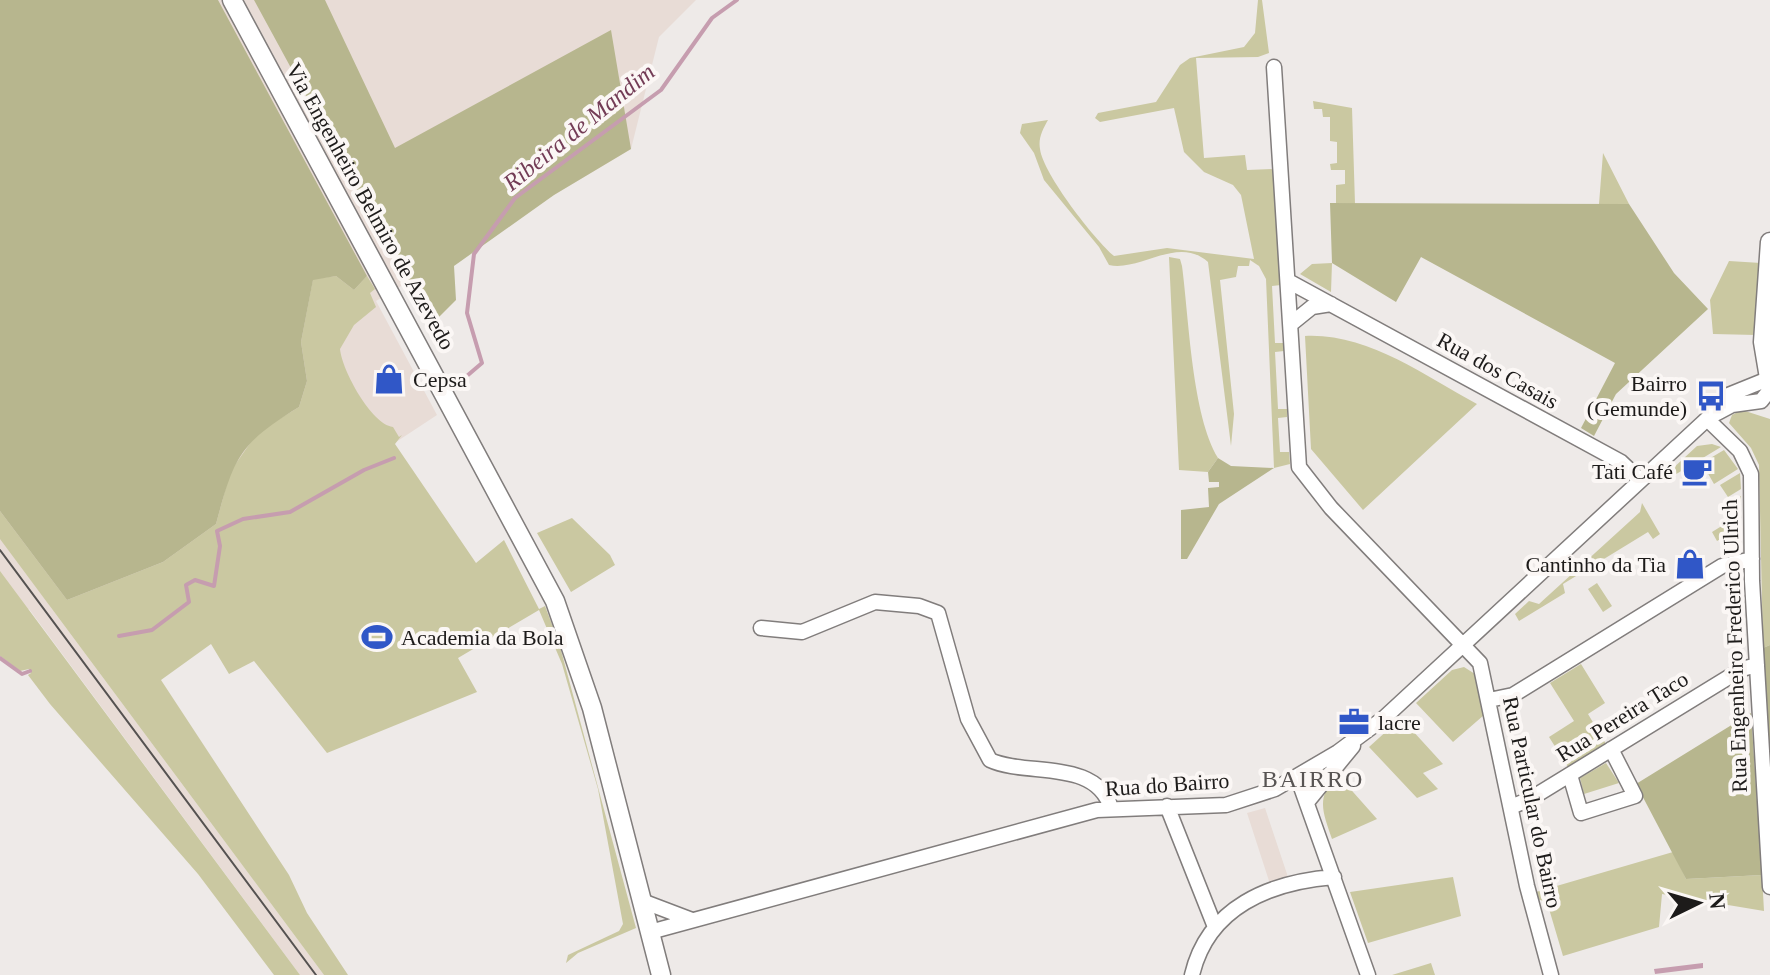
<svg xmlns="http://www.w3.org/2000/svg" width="1770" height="975" font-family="Georgia,serif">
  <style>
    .built { fill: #e8dcd6 }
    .green { fill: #cac8a1 }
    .forest { fill: #b7b68e }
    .water { fill: #c69daf }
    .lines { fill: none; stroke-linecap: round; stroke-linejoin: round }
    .stream { stroke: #c69daf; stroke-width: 4 }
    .minor-casing { stroke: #817d7c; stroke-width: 17 }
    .major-casing { stroke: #817d7c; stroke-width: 21 }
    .minor { stroke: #fff; stroke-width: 14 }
    .major { stroke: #fff; stroke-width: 18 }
    .tram { stroke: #555251; stroke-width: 2 }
    .labels { text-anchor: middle; stroke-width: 8; stroke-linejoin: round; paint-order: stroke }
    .street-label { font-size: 22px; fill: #1d1b1a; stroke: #fbf7f5 }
    .poi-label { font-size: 22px; fill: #1d1b1a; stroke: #fbf7f5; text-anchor: start }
    .water-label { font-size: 24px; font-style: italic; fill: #733c56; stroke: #fbf7f5 }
    .neighbourhood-label { font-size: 24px; letter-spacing: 2px; fill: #585453; stroke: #fbf7f5 }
  </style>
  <rect width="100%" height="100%" fill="#eeeae8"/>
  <path class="built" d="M0 0H696L659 37 631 149 376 301 437 415 390 446 163 562 94 592 49 605 324 975H300L29 609 0 616Z
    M1265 808 1288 877 1270 884 1247 813Z"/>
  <path class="green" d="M1258 0H1262L1269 53 1258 57 1196 58 1204 158 1245 155 1247 170 1275 169 1281 285 1272 286 1275 343H1284V351L1275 352 1278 409H1287V417L1278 418 1280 452H1289L1290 464 1274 468 1266 279 1259 266 1250 260 1249 266H1238L1236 277 1220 280 1234 414 1231 446 1208 262C1178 235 1140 272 1109 265L1099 247 1044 180 1034 153 1020 133 1022 124 1048 120C1043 129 1038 138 1040 149 1043 174 1095 240 1114 256L1167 248 1254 259 1241 195 1233 185 1204 172 1184 152 1174 108 1100 122 1095 118 1098 113 1156 102 1180 65 1190 58 1244 47 1255 33Z
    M1313 101 1352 108 1355 204 1336 203V185L1345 184V170H1331L1330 164 1337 163V142L1330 141V117H1323L1322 109H1314Z
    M1603 153 1629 204H1599Z
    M1169 257 1180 259 1182 266C1189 319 1192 415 1218 458L1208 472 1179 470Z
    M1729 261 1761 263 1756 335 1713 334 1710 300Z
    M1332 263 1331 292 1300 274 1312 264Z
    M336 276 354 290 367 276 375 289 370 293 376 307 354 325 340 349C342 370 371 424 393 427L399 437 402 435 395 444 476 563 504 540 539 609 545 606 559 643 636 928 578 953 566 963 568 955 619 931 623 924 598 789 562 664 539 610 458 658 477 692 327 753 254 661 229 674 211 644 161 680 289 875 307 913 348 975H324L0 539V511L67 600 163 562 216 524 230 472 258 432 299 407 307 381 301 342 313 279Z
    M1305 336C1368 333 1423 375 1477 404L1363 510 1311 449Z
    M1742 410 1770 419V645L1763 648 1759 465 1751 448 1729 423 1732 415Z
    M1712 444 1721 447 1673 476 1670 471 1697 446Z
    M1724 450 1738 469 1714 484 1702 463Z
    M1740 473 1741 489 1728 497 1720 485Z
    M1741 496V527L1717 541 1712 532 1733 519 1736 511 1731 502Z
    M1642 503 1660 534 1653 539 1648 532 1563 584 1565 593 1519 621 1515 614 1529 601 1539 604 1640 512Z
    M572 518 610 555 615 565 571 592 537 533Z
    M0 571 300 975H274L198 874 50 704 28 675 31 673 29 669 20 671 0 656Z
    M1597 583 1612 606 1603 612 1588 589Z
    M1581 664 1605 703 1588 714 1606 744 1568 767 1549 737 1574 721 1550 683Z
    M1464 667 1475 674 1484 715 1453 742 1416 703 1452 670Z
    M1401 718 1443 764 1423 773 1438 789 1417 798 1369 747Z
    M1606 763 1619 783 1584 794 1580 778Z
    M1338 775 1377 819 1332 839C1323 812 1315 797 1338 775Z
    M1673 852 1686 879 1762 875 1764 911 1662 894 1659 927 1563 956 1547 902 1537 899 1536 892Z
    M1453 877 1461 916 1368 943 1350 892Z
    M1431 963 1435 975H1392Z"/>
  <path class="forest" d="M0 0H218L367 276 354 290 336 276 313 280 301 342 307 381 299 407C239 444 234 457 216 524L163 562 67 600 0 511Z
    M254 0H325L395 148 611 30 631 149 554 195 454 266 456 300 431 325Z
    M1330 203 1629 204 1674 273 1708 309 1616 394 1594 436 1581 428 1615 363 1421 257 1396 302 1332 263Z
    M1218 458 1231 466 1274 468 1219 504 1187 559H1181V510L1209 507 1208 488 1219 487V482H1209L1208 472Z
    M1770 645V770L1763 648Z
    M1751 713 1762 875 1686 879 1636 784Z"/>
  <path class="water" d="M1703 963V968L1655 974 1654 969Z"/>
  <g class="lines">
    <path class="stream" d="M461 381 482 363 467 313 474 254 515 198 661 90 712 18 737 0
      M119 636 152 630 189 602 186 585 195 580 214 586 220 546 217 531 243 519 290 512 364 470 394 458
      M0 658 22 674 30 671"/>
    <g class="minor-casing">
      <path id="minor" d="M1274 67 1299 467 1331 508 1480 663 1527 886 1551 975
        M1288 281 1621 462 1640 480
        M1291 324 1312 307 1331 304
        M1717 413 1732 405 1761 401 1770 390
        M1707 419 1740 451 1751 474 1752 581 1770 887
        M761 628 802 632 875 602 919 606 938 613 968 719 990 760C1027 777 1096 758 1111 808
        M1489 700 1513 695 1722 566 1752 559
        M1570 775 1581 813 1635 796 1611 749
        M1297 776 1368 975
        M1308 801 1353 746
        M1167 806 1215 927
        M1511 807 1530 799 1742 669 1757 665
        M642 901 692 920
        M650 932 1097 810 1226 805 1275 789 1338 752 1384 718 1707 419 1726 396 1768 379
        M1192 975C1208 907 1270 882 1334 877"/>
    </g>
    <g class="major-casing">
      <path id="major" d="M232 0 555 601 592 708 661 975
        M1770 242 1763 342 1770 384"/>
    </g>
    <use href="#minor" class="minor"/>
    <use href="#major" class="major"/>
    <path class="tram" d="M0 550 316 975"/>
  </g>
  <defs>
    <g id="shop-bare" transform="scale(2.4)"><path d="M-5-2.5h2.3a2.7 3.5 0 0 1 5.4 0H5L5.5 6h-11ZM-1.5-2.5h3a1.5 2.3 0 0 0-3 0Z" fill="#3057c7" stroke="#fbf7f5" stroke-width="2.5" paint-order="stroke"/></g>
    <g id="bus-bare" transform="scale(2.4)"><path d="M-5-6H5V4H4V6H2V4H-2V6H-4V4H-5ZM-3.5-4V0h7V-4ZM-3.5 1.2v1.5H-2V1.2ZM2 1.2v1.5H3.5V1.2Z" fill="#3057c7" stroke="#fbf7f5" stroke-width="2.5" paint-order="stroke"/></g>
    <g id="cafe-bare" transform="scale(2.4)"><path d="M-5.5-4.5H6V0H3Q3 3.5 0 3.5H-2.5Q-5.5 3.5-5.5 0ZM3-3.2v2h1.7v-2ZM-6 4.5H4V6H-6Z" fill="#3057c7" stroke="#fbf7f5" stroke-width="2.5" paint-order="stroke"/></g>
    <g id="stadium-bare" transform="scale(2.4)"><path d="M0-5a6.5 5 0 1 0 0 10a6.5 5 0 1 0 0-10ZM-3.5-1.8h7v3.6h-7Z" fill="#3057c7" stroke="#fbf7f5" stroke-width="2.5" paint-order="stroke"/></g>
    <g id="office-bare" transform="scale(2.4)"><path d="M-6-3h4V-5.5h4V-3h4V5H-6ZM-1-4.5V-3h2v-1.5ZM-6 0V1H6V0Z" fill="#3057c7" stroke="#fbf7f5" stroke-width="2.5" paint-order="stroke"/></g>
  </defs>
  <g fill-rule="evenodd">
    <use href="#shop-bare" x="389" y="379"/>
    <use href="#bus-bare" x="1711" y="396"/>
    <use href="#cafe-bare" x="1697" y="471"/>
    <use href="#shop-bare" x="1690" y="564"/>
    <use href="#stadium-bare" x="377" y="637"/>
    <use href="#office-bare" x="1354" y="722"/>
  </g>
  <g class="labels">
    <g class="street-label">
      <text transform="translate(371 206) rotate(61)" y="8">Via Engenheiro Belmiro de Azevedo</text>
      <text transform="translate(1498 370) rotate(29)" y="8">Rua dos Casais</text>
      <text transform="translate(1734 646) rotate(-92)" y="8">Rua Engenheiro Frederico Ulrich</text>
      <text transform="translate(1622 716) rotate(-32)" y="8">Rua Pereira Taco</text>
      <text transform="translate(1167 784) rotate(-4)" y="8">Rua do Bairro</text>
      <text transform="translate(1533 802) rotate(78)" y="8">Rua Particular do Bairro</text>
    </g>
    <g class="poi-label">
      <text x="413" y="387">Cepsa</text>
      <text x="1687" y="391" text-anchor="end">Bairro<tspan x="1687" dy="25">(Gemunde)</tspan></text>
      <text x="1673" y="479" text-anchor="end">Tati Café</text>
      <text x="1666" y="572" text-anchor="end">Cantinho da Tia</text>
      <text x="401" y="645">Academia da Bola</text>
      <text x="1378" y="730">lacre</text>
    </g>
    <g class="water-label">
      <text transform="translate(579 127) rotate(-39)" y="8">Ribeira de Mandim</text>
    </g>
    <g class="neighbourhood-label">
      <text x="1313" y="787">BAIRRO</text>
    </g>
  </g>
  <g transform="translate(1698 903) rotate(85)" stroke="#fbf7f5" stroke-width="6" paint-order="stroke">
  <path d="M0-6L14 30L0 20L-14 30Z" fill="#1d1b1a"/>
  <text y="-12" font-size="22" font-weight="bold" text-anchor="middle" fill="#1d1b1a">N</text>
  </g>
</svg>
